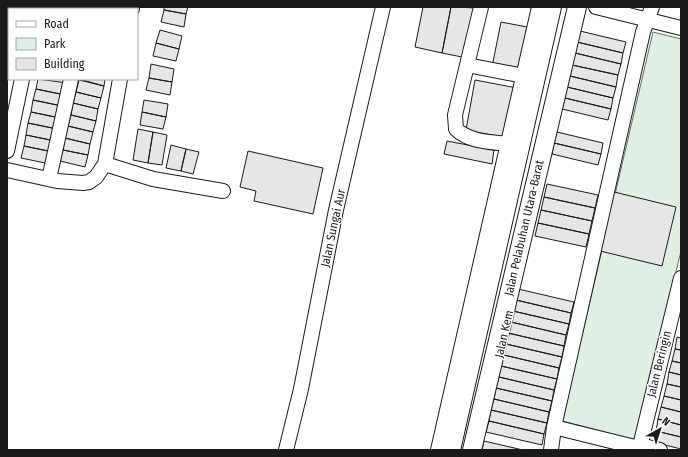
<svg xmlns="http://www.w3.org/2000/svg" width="688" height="457" font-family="'Fira Sans Condensed',sans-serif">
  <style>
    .green { fill: #e0efe3; stroke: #6a6a6a }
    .building { fill: #e6e6e6; stroke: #1a1a1a }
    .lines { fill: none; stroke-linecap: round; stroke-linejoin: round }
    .minor-casing { stroke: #1a1a1a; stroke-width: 16 }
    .major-casing { stroke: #1a1a1a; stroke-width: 20 }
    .minor { stroke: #fff; stroke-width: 14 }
    .major { stroke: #fff; stroke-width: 18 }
    .labels { text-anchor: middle; stroke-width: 3; stroke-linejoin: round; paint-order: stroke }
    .street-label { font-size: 12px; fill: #1a1a1a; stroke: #fff }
  </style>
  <rect width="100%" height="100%" fill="#fff"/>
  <path class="green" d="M653 32 681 39V251L635 440 562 421Z"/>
  <path class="building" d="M53 7H83L82 9H57Z
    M96 7H122V9H95Z
    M164 7H188L186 14 164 10Z
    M423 7H451L442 53 415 47Z
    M451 7 477 8 467 58 442 53Z
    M164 10 186 14 184 27 161 22Z
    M501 22 527 27 518 72 492 67Z
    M160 30 182 36 179 49 156 43Z
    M580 31 626 42 623 53 577 42Z
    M577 42 623 53 621 64 575 53Z
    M156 43 179 49 176 61 153 56Z
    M575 53 621 64 618 75 572 65Z
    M151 64 174 69 172 82 149 78Z
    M572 65 618 75 616 87 570 76Z
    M570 76 616 87 613 98 567 87Z
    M149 78 172 82 170 95 146 90Z
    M38 79 67 83 65 95 36 89Z
    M79 79H105L104 86Z
    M79 80 104 86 101 98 76 92Z
    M475 80 517 88 507 138 466 130Z
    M567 87 613 98 611 109 565 98Z
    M36 89 65 95 62 106 33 100Z
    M76 92 101 98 98 109 73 103Z
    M565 98 611 109 608 120 562 109Z
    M33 100 62 106 60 118 31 112Z
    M144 100 168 104 166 117 142 112Z
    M73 103 98 109 96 121 71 115Z
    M31 112 60 118 57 129 28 123Z
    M142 112 166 117 163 129 140 125Z
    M71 115 96 121 93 132 68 126Z
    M28 123 57 129 55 141 26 135Z
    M68 126 93 132 90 144 65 138Z
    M138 129 153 132 148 163 133 160Z
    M153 132 167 135 162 165 148 163Z
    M557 132 603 143 601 154 554 143Z
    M26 135 55 141 53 152 24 146Z
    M65 138 90 144 88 155 63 150Z
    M447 141 494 150 492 164 444 154Z
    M554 143 601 154 598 165 552 154Z
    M171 145 186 149 181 171 166 168Z
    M24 146 53 152 50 164 21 158Z
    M186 149 199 152 193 174 181 171Z
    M63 150 88 155 85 167 60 161Z
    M248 151 323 168 313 214 254 201 256 191 240 187Z
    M547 184 598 195 595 208 544 197Z
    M610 191 676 207 662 266 596 250Z
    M544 197 595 208 592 221 541 210Z
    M541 210 592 221 589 234 538 223Z
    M538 223 589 234 586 247 535 236Z
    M518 289 574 302 571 313 516 300Z
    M516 300 571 313 569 324 513 311Z
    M513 311 569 324 566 335 511 322Z
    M511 322 566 335 564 346 508 333Z
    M508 333 564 346 562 357 506 344Z
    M677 337 681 338V350L675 349Z
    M506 344 562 357 559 368 504 355Z
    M675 349 681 350V363L672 361Z
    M504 355 559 368 557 379 501 366Z
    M672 361 681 363V375L669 372Z
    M501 366 557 379 554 390 499 377Z
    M669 372 681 375V387L667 384Z
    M499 377 554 390 552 401 496 388Z
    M667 384 681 387V400L664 396Z
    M496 388 552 401 549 412 494 399Z
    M664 396 681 400V412L661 407Z
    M494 399 549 412 547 423 491 410Z
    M661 407 681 412V425L658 419Z
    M491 410 547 423 544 434 489 421Z
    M658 419 681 425V437L656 431Z
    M489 421 544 434 542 445 486 432Z
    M656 431 681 437V449L653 442Z
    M484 441 523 450H482Z"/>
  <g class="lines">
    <g class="minor-casing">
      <path id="minor" d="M481 7 455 115 456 129C469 142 491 142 509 144
        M596 7 681 28
        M36 9 37 7
        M86 9V7
        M132 9V7
        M467 65 524 76
        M7 151 22 79
        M105 164 153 179 223 191
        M7 170 57 181 83 183 89 182 96 177 105 164 120 79
        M49 179 71 79
        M554 427 639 448
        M640 445 660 450
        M286 450 301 389 336 210 383 7
        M438 450 539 7
        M551 450 554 427 643 32 652 7
        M639 450 681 278"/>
    </g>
    <g class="major-casing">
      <path id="major" d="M451 450 552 7
        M472 450 577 7"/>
    </g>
    <use href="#minor" class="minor"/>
    <use href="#major" class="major"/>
  </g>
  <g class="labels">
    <g class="street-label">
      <text transform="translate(333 228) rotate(-78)" y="4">Jalan Sungai Aur</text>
      <text transform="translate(524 228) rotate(-77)" y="4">Jalan Pelabuhan Utara-Barat</text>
      <text transform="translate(504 334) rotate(-77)" y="4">Jalan Kem</text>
      <text transform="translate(659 364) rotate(-76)" y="4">Jalan Beringin</text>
    </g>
  </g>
  <rect width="688" height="457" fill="none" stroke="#1a1a1a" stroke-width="16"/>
  <rect x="8" y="8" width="130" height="72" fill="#ffffff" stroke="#a3a3a3"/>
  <rect x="16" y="21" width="20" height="6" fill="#ffffff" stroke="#a3a3a3"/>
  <text x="44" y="28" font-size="12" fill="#1a1a1a">Road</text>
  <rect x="16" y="38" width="20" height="12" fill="#e0efe3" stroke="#a3a3a3"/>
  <text x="44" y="48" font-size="12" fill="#1a1a1a">Park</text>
  <rect x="16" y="58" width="20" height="12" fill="#e6e6e6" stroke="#a3a3a3"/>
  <text x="44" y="68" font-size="12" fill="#1a1a1a">Building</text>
  <g transform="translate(660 429) rotate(39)" stroke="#ffffff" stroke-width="3" paint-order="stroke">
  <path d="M0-3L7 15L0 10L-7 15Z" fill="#1a1a1a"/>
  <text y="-6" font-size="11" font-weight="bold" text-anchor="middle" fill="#1a1a1a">N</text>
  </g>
</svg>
